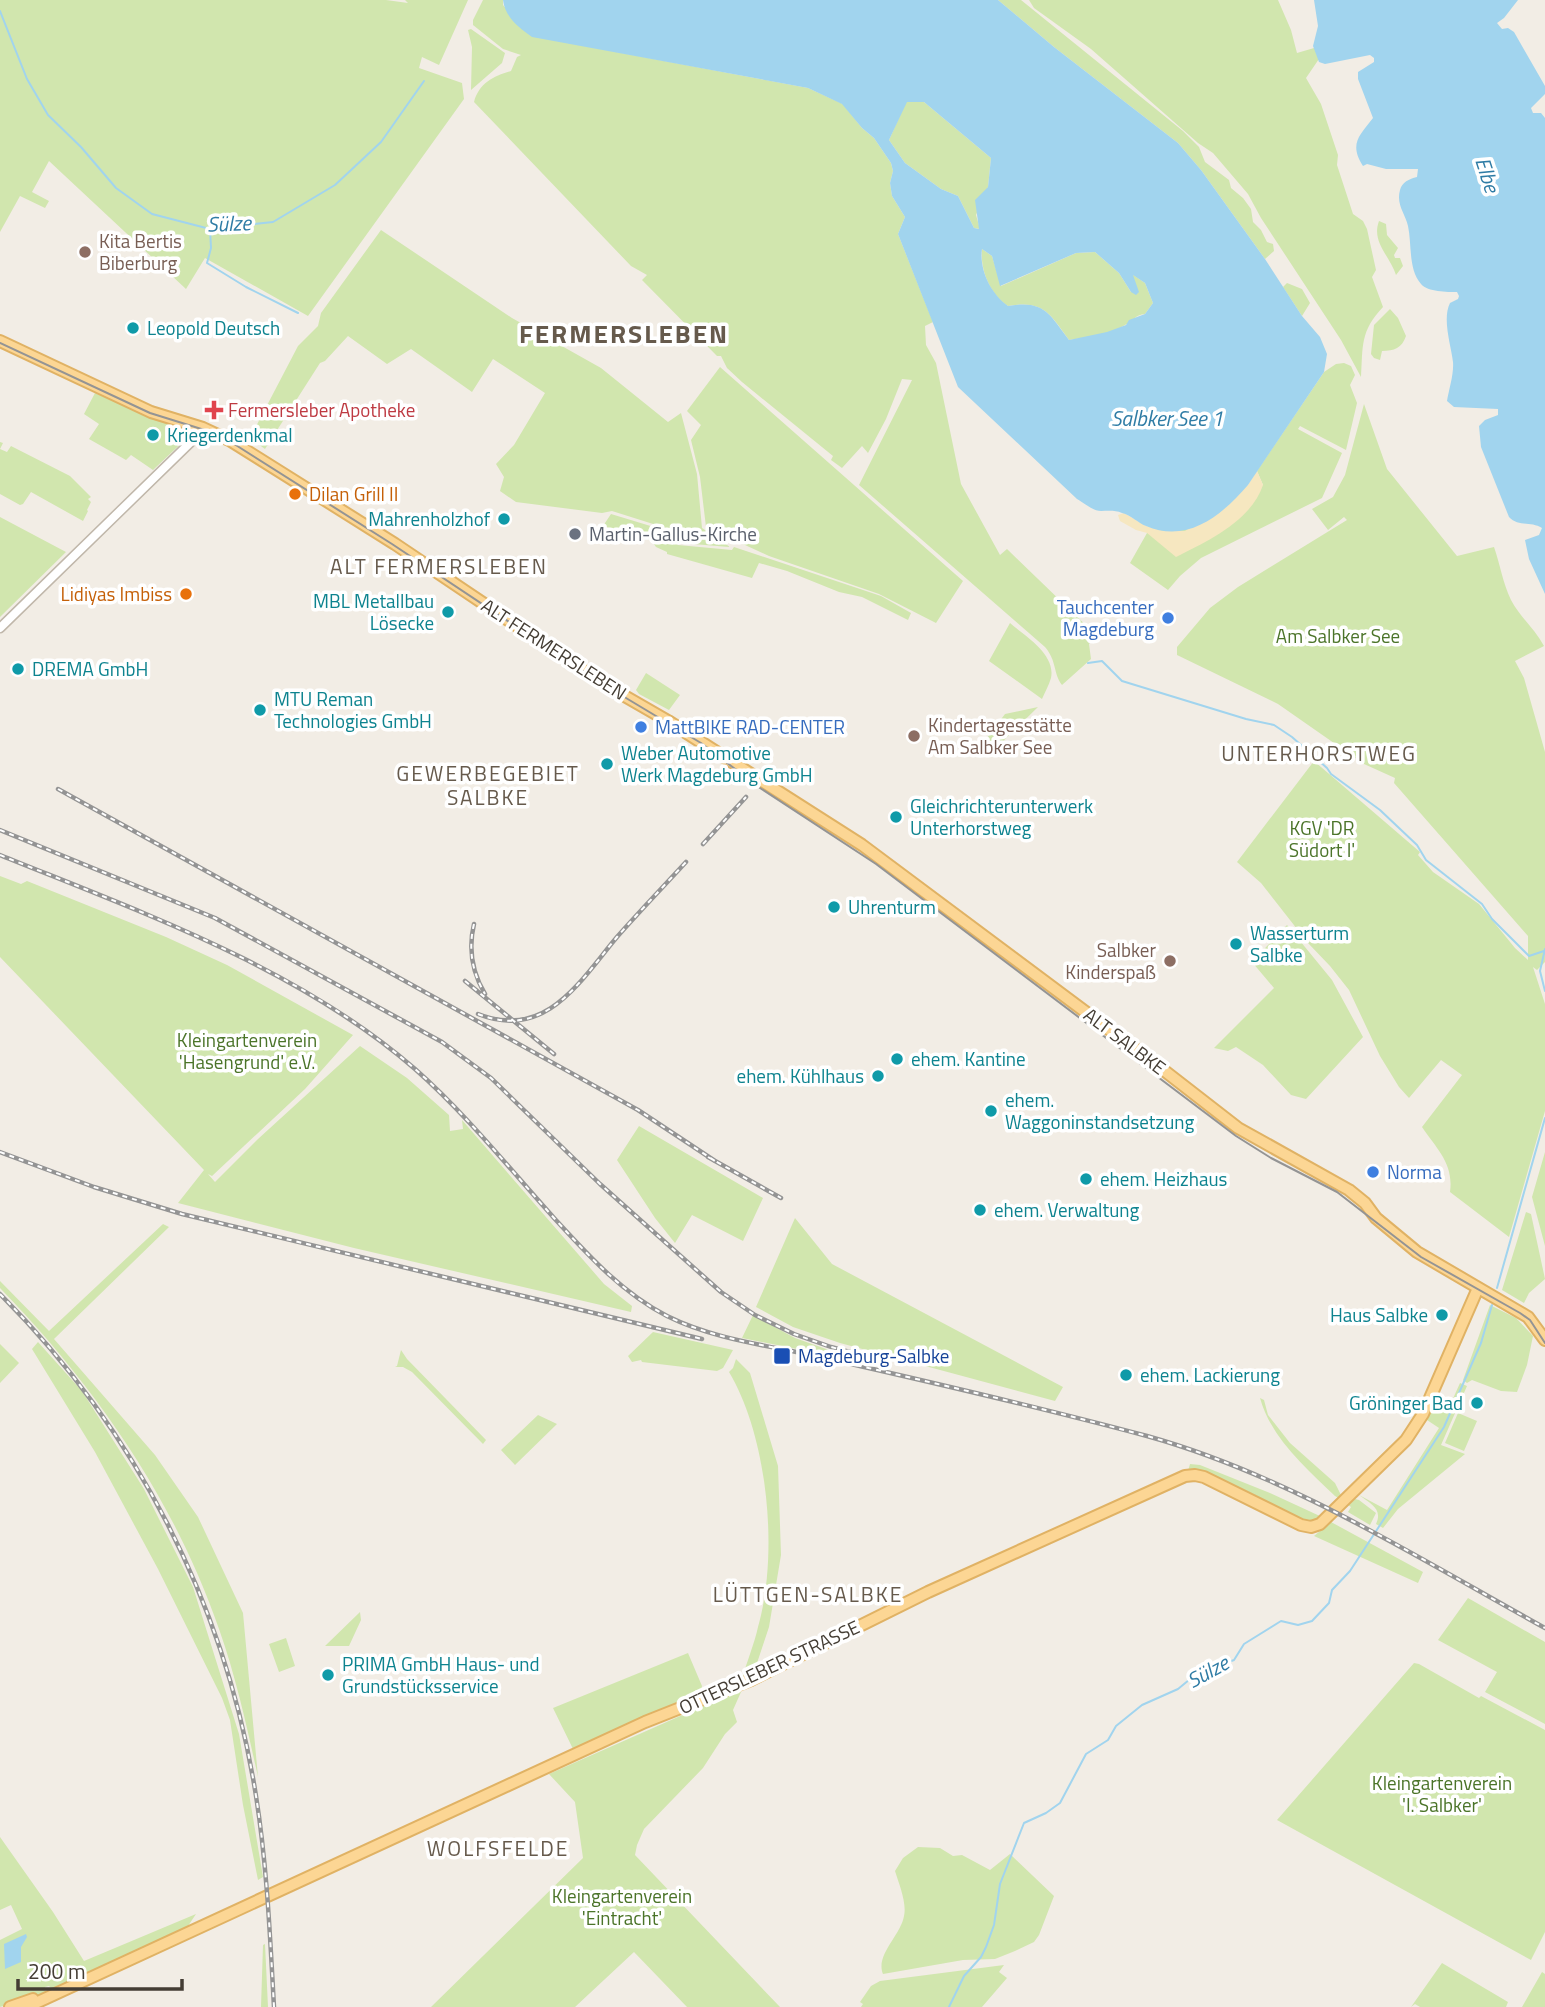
<svg xmlns="http://www.w3.org/2000/svg" width="1545" height="2007" font-family="'Titillium Web',sans-serif">
  <style>
    .green { fill: #d1e6ae }
    .sand { fill: #f6e7c0 }
    .water { fill: #a1d4ee; fill-rule: evenodd }
    .lines { fill: none; stroke-linecap: round; stroke-linejoin: round }
    .stream { stroke: #a1d4ee; stroke-width: 2 }
    .minor-casing { stroke: #c0b7aa; stroke-width: 11 }
    .major-casing { stroke: #e0b264; stroke-width: 14 }
    .minor { stroke: #fff; stroke-width: 8 }
    .major { stroke: #fcd694; stroke-width: 10 }
    .tram { stroke: #949494; stroke-width: 2 }
    .rail-casing { stroke: #949494; stroke-width: 4.5 }
    .rail { stroke: #fff; stroke-width: 2; stroke-dasharray: 5; stroke-linecap: butt }
    .education-dot { fill: #8d6e63; stroke: #fff; stroke-width: 2.5 }
    .culture-dot { fill: #0f9aa8; stroke: #fff; stroke-width: 2.5 }
    .health-dot { fill: #e0444e; stroke: #fff; stroke-width: 2.5 }
    .food-dot { fill: #e8710a; stroke: #fff; stroke-width: 2.5 }
    .worship-dot { fill: #6b7280; stroke: #fff; stroke-width: 2.5 }
    .shop-dot { fill: #3f7fe0; stroke: #fff; stroke-width: 2.5 }
    .transit-dot { fill: #1a4fb4; stroke: #fff; stroke-width: 2.5 }
    .labels { text-anchor: middle; stroke-width: 7; stroke-linejoin: round; paint-order: stroke }
    .education-label { font-size: 19px; fill: #785e54; stroke: #fff; text-anchor: start }
    .culture-label { font-size: 19px; fill: #0d838f; stroke: #fff; text-anchor: start }
    .health-label { font-size: 19px; fill: #be3a42; stroke: #fff; text-anchor: start }
    .food-label { font-size: 19px; fill: #c56008; stroke: #fff; text-anchor: start }
    .worship-label { font-size: 19px; fill: #5b616d; stroke: #fff; text-anchor: start }
    .shop-label { font-size: 19px; fill: #366cbe; stroke: #fff; text-anchor: start }
    .park-label { font-size: 19px; fill: #4b7429; stroke: #fff }
    .street-label { font-size: 19px; fill: #443d34; stroke: #fff }
    .transit-label { font-size: 19px; fill: #164399; stroke: #fff; text-anchor: start }
    .water-label { font-size: 21px; font-style: italic; fill: #2f7ca5; stroke: #fff }
    .neighbourhood-label { font-size: 21px; letter-spacing: 2px; fill: #665a4c; stroke: #fff }
    .district-label { font-size: 26px; font-weight: bold; letter-spacing: 2px; fill: #665a4c; stroke: #fff }
  </style>
  <rect width="100%" height="100%" fill="#f2ede5"/>
  <path class="green" d="M0 0H386L408 3 405 0H468L439 65 422 57 419 68 462 83 464 99 308 316 205 258 186 289 49 161 32 192 49 201 45 208 20 196 0 232Z
    M483 0H503V5L532 36 808 88 843 104 862 128 874 138 891 163 893 171 890 183 892 196 905 217 898 234 933 322 925 326 926 345 936 363 961 484 1000 555 1007 549 1096 635 1089 644 1091 659 1062 685C1053 673 1057 661 1045 647L859 485 912 380 902 379 886 419 868 453 862 446 842 468 831 460 833 456 742 382 727 368 721 356H717L642 280 647 275 631 266 474 102C479 83 494 76 511 71L517 57 521 55 503 49 473 25V20Z
    M998 0H1021L1183 131 1199 147 1205 162 1229 180 1231 188 1243 198 1251 209 1253 222 1261 230 1267 242 1273 244 1274 251 1265 259 1201 170 1178 143 1054 47Z
    M1029 0H1278L1291 30 1297 53 1314 48 1321 56 1306 78 1321 104 1338 155 1337 165 1353 214 1363 221 1367 229 1376 270 1372 277 1383 307C1360 331 1363 346 1361 377L1341 340 1261 218 1248 194 1213 153 1198 143 1091 49 1034 8Z
    M471 29 505 53 502 63 471 90 472 47 468 30Z
    M906 102H924L991 158 988 187 976 215 980 229 974 228 958 196 941 189 905 163 889 140Z
    M1379 221 1386 224 1387 235 1398 248 1394 255 1395 258H1400L1403 266 1396 275C1390 256 1371 242 1379 221Z
    M381 230 512 318 601 368 668 422 681 413 697 474 702 528 730 547 680 543 669 529 612 511 602 513 516 502 500 491 504 477 496 464 514 445 545 393 493 359 472 392 411 349 387 364 348 336 325 361 320 363 265 449 250 438 298 346 318 326 321 313Z
    M982 249 992 256 1001 286 1076 253 1095 252 1119 273 1131 292 1132 274 1145 283 1153 303 1145 314C1135 315 1133 321 1125 325 1109 335 1087 337 1069 340 1050 314 1044 300 1008 306 990 294 980 270 982 249Z
    M1287 283 1302 289 1310 303 1302 316 1283 287Z
    M1390 309 1398 318 1406 336C1402 348 1394 351 1382 351L1380 360 1374 358 1371 354 1374 325Z
    M1344 363 1351 366 1355 375 1350 385 1357 403 1346 450 1300 426 1298 429 1342 453 1322 498 1201 558 1180 576 1168 590 1130 563 1147 533 1263 485 1257 471 1324 372 1336 364Z
    M720 367 963 581 936 623 879 594 769 556 706 527 700 477 691 440 701 425 687 411Z
    M95 393 146 415 191 430 190 435 153 470 131 455 126 460 89 439 99 424 84 414Z
    M1364 404 1387 469 1457 556 1494 547C1500 564 1503 584 1511 600 1520 617 1535 629 1544 646L1515 661 1524 678 1545 752V962L1537 970 1533 967 1545 1004V1111L1509 1237 1450 1192C1454 1164 1437 1149 1422 1127L1462 1075 1441 1060 1409 1098 1399 1087 1380 1056 1349 990 1330 966 1308 943 1261 883 1237 862 1314 761 1420 852 1418 855 1433 872 1479 904 1515 948 1528 960V936L1394 783 1395 778 1364 764 1278 704 1177 655V647L1210 608 1238 587 1347 520 1344 517 1328 530 1312 509 1333 497 1345 475Z
    M0 442 3 443 0 449 7 452 11 446 70 476 91 497 88 499 91 502 87 510 88 511 83 521 31 492 23 504 20 505 0 494Z
    M611 514 667 531 678 545 732 550 734 547 881 596 911 613 908 620 862 597 839 592 787 571 759 563 752 578 667 554V552L656 547 651 540 603 526Z
    M0 517 66 552 0 617Z
    M1010 623C1025 636 1056 654 1051 678 1049 685 1045 692 1042 699L989 661Z
    M646 673 680 695 669 710 639 694 636 690Z
    M1038 707 991 753 981 746 1005 714Z
    M0 876 21 884 27 881 166 937 227 965 353 1035 305 1089 212 1176 208 1174 215 1182 258 1139 360 1046 407 1078 449 1115 450 1131 463 1129 462 1120 604 1284 632 1306 631 1312 354 1248 178 1203 204 1170 0 957Z
    M1287 925 1332 980 1363 1037 1306 1099 1291 1095 1263 1065 1236 1047 1228 1051 1214 1048 1274 988 1252 962Z
    M639 1126 763 1198 743 1241 692 1215 675 1243 655 1218 617 1160Z
    M1545 1152V1246L1532 1197Z
    M1526 1212 1531 1214 1545 1279 1529 1293 1524 1303 1502 1290Z
    M795 1218 832 1264 1063 1387 1055 1401 840 1343 793 1327 756 1307Z
    M163 1224 169 1227 54 1339 155 1455 198 1517 243 1613 258 1777C247 1727 236 1677 219 1629 174 1499 95 1386 0 1288V1281L49 1331Z
    M1490 1305 1516 1318 1533 1336 1527 1365 1517 1392 1501 1391 1472 1380 1467 1383 1463 1380Z
    M753 1315 795 1338 829 1350 827 1355 742 1338Z
    M653 1332 733 1350 723 1368 717 1371 642 1362 641 1360 632 1362 628 1356Z
    M38 1342 82 1391 144 1489 193 1587 239 1734 263 1877 258 1880 243 1805 230 1720 222 1698 158 1569 95 1452 32 1349Z
    M0 1344 19 1363 0 1383Z
    M401 1350 407 1359 486 1440 483 1444 412 1372 403 1367H395L397 1366Z
    M736 1359 750 1373 778 1466 781 1555 769 1627 755 1669 742 1679C747 1661 754 1645 758 1627 779 1554 768 1437 729 1372L733 1368Z
    M1460 1383 1467 1386 1441 1445 1465 1454 1398 1509 1383 1528 1376 1524C1383 1509 1371 1504 1359 1495L1387 1510 1439 1428 1427 1420 1434 1406 1447 1412Z
    M1260 1398 1264 1400 1268 1415 1290 1443 1335 1483 1342 1497 1340 1499 1335 1496C1306 1468 1271 1438 1260 1398Z
    M1458 1413 1477 1421 1464 1451 1445 1443Z
    M538 1415 557 1424 515 1465 501 1450Z
    M1190 1464 1200 1465 1270 1493 1322 1517C1303 1528 1276 1509 1258 1500L1257 1496 1219 1478 1188 1471Z
    M1355 1499 1359 1500 1376 1513 1370 1525 1348 1512 1351 1507 1348 1505Z
    M1331 1522 1423 1572 1418 1583 1314 1536Z
    M1468 1598 1545 1642V1724L1485 1692 1497 1672 1438 1640Z
    M360 1612 361 1620 349 1646H325Z
    M286 1638 295 1666 279 1672 269 1644Z
    M688 1653 702 1686 701 1695 574 1751 553 1708Z
    M1414 1663 1419 1664 1479 1698 1481 1696 1545 1730V1932L1531 1960 1277 1820Z
    M739 1690 741 1692 733 1710 737 1722 725 1734 703 1768 644 1829 637 1845 635 1855 780 2007H687L634 1952 575 2007H431L583 1858 575 1802 549 1774Z
    M0 1837 53 1912 84 1961 196 1914 186 1929 53 1990 49 1986 45 1987 46 1993 0 2007V1940L22 1929 11 1905 0 1910Z
    M918 1847 940 1848 953 1856 962 1855 990 1870 1010 1854 1054 1896 1039 1935 1034 1942 1015 1951 995 1959 963 1960 883 1974C875 1955 901 1935 904 1916 907 1903 899 1884 895 1871L903 1858Z
    M265 1944 268 2007H261L263 1945Z
    M1442 1963 1508 2002 1506 2007H1420L1415 2004 1411 2007Z
    M1004 1965 999 1972 1007 1978 982 2007H861L863 2004 860 2002 871 1986 880 1981Z
    M1542 1972 1545 1974V2007H1522Z"/>
  <path class="sand" d="M1257 471 1263 485C1251 521 1208 541 1176 557L1147 533 1136 530 1120 521 1118 515 1124 513 1146 526 1164 531H1185L1248 485Z"/>
  <path class="water" d="M503 0H998L1054 47 1178 143 1201 170 1265 259 1302 316 1320 337 1327 354 1324 372 1248 485C1222 515 1188 544 1146 526 1138 523 1131 515 1122 513 1115 510 1108 511 1101 511 1093 511 1084 503 1077 499L958 387 898 234 905 217 892 196 890 183 893 171 891 163 874 138 862 128 842 104 808 88 532 37C519 28 505 17 503 0ZM907 102H924L991 158 988 187 975 200 979 229 974 228 958 196 941 189 905 163 889 140ZM982 249 992 256 1000 286 1076 253 1095 252 1119 273 1131 292 1136 295 1139 292 1133 275 1145 283 1153 303 1145 314 1129 320 1126 325 1107 332 1069 340C1049 314 1045 300 1008 306 991 294 979 270 982 249Z
    M1314 0H1518L1504 18 1497 23 1502 29 1508 28 1514 32 1545 86V94L1531 108 1533 113H1541L1545 118V594L1529 559 1525 540 1539 535 1542 528C1531 521 1518 527 1509 517L1481 447 1479 426 1485 420 1498 415V409L1454 407 1447 401C1449 389 1454 374 1453 362 1451 345 1442 319 1450 303L1458 299 1459 296 1457 292C1447 292 1428 292 1421 284 1408 269 1412 244 1408 226 1405 213 1396 205 1400 190 1402 182 1409 179 1417 177L1418 169H1386L1367 164 1363 166C1349 144 1359 136 1373 118L1358 79V72L1374 62V58L1370 55 1325 64 1319 62 1313 46 1318 26Z
    M26 1934 27 1937 21 1947V1962L5 1969 4 1944Z"/>
  <g class="lines">
    <path class="stream" d="M0 11 27 79 48 115 81 147 116 188 152 214 210 229 273 222 335 185 381 142 424 81
      M210 229 211 248 207 263 246 287 298 313
      M1088 663 1102 661 1122 681 1246 719 1274 725 1292 737 1327 768 1331 774 1380 810 1417 845 1426 860 1482 904 1492 919 1529 956 1544 951
      M1545 949 1540 971 1545 991
      M1497 1288 1545 1118
      M949 2007 964 1976 981 1957 986 1947 994 1925 1000 1884 1024 1823 1046 1813 1060 1803 1086 1754 1108 1740 1116 1726 1142 1705 1178 1689 1195 1675 1234 1660 1244 1644 1281 1621 1298 1625 1312 1621 1329 1603 1332 1590 1350 1571 1444 1427 1481 1343 1492 1305"/>
    <g class="minor-casing">
      <path id="minor" d="M0 628 194 439 203 428"/>
    </g>
    <g class="major-casing">
      <path id="major" d="M0 341 151 412 203 428 231 441 395 544 602 683 668 721 862 845 1166 1072 1238 1128 1349 1190 1365 1203 1376 1218 1417 1252 1528 1317 1545 1340
        M10 2007 33 1999
        M27 2007 645 1722 751 1680 928 1592 1185 1476 1195 1475 1204 1477 1301 1525 1311 1527 1320 1524 1406 1440 1423 1414 1478 1288"/>
    </g>
    <use href="#minor" class="minor"/>
    <use href="#major" class="major"/>
    <path class="tram" d="M0 343 150 413 211 432 231 442 392 544 601 683 701 743 760 788 876 864 1236 1136 1271 1158 1337 1192 1421 1257 1520 1313 1530 1320 1545 1343"/>
    <g class="rail-casing">
      <path id="rail" d="M58 789 638 1110 715 1161
        M0 830 215 918 442 1042 491 1078 600 1184 721 1292 755 1315 794 1334 831 1347 876 1359
        M703 844 746 797
        M0 855C141 912 299 968 415 1069 466 1114 509 1168 554 1218 588 1255 621 1292 667 1316 717 1341 775 1346 829 1359 935 1383 1042 1408 1147 1436 1290 1476 1416 1557 1545 1628
        M474 924C468 949 472 972 485 994
        M465 981 554 1054
        M478 1014C546 1041 580 981 617 937 639 912 663 887 686 862
        M0 1152 94 1187 182 1214 702 1339
        M708 1157 781 1198
        M0 1294C136 1430 226 1605 256 1796 267 1865 270 1936 274 2007"/>
    </g>
    <use href="#rail" class="rail"/>
  </g>
  <g class="education-dot">
    <circle cx="85" cy="252" r="7"/>
    <circle cx="914" cy="736" r="7"/>
    <circle cx="1170" cy="961" r="7"/>
  </g>
  <g class="culture-dot">
    <circle cx="133" cy="328" r="7"/>
    <circle cx="153" cy="435" r="7"/>
    <circle cx="504" cy="519" r="7"/>
    <circle cx="448" cy="612" r="7"/>
    <circle cx="18" cy="669" r="7"/>
    <circle cx="260" cy="710" r="7"/>
    <circle cx="607" cy="764" r="7"/>
    <circle cx="896" cy="817" r="7"/>
    <circle cx="834" cy="907" r="7"/>
    <circle cx="1236" cy="944" r="7"/>
    <circle cx="897" cy="1059" r="7"/>
    <circle cx="878" cy="1076" r="7"/>
    <circle cx="991" cy="1111" r="7"/>
    <circle cx="1086" cy="1179" r="7"/>
    <circle cx="980" cy="1210" r="7"/>
    <circle cx="1442" cy="1315" r="7"/>
    <circle cx="1126" cy="1375" r="7"/>
    <circle cx="1477" cy="1403" r="7"/>
    <circle cx="328" cy="1675" r="7"/>
  </g>
  <path class="health-dot" d="M210.5 399.5h7v7h7v7h-7v7h-7v-7h-7v-7h7z"/>
  <g class="food-dot">
    <circle cx="295" cy="494" r="7"/>
    <circle cx="186" cy="594" r="7"/>
  </g>
  <circle class="worship-dot" cx="575" cy="534" r="7"/>
  <g class="shop-dot">
    <circle cx="1168" cy="618" r="7"/>
    <circle cx="641" cy="727" r="7"/>
    <circle cx="1373" cy="1172" r="7"/>
  </g>
  <rect class="transit-dot" x="773" y="1347" width="18" height="18" rx="3.5"/>
  <g class="labels">
    <g class="education-label">
      <text x="99" y="248">Kita Bertis<tspan x="99" dy="22">Biberburg</tspan></text>
      <text x="928" y="732">Kindertagesstätte<tspan x="928" dy="22">Am Salbker See</tspan></text>
      <text x="1156" y="957" text-anchor="end">Salbker<tspan x="1156" dy="22">Kinderspaß</tspan></text>
    </g>
    <g class="culture-label">
      <text x="147" y="335">Leopold Deutsch</text>
      <text x="167" y="442">Kriegerdenkmal</text>
      <text x="490" y="526" text-anchor="end">Mahrenholzhof</text>
      <text x="434" y="608" text-anchor="end">MBL Metallbau<tspan x="434" dy="22">Lösecke</tspan></text>
      <text x="32" y="676">DREMA GmbH</text>
      <text x="274" y="706">MTU Reman<tspan x="274" dy="22">Technologies GmbH</tspan></text>
      <text x="621" y="760">Weber Automotive<tspan x="621" dy="22">Werk Magdeburg GmbH</tspan></text>
      <text x="910" y="813">Gleichrichterunterwerk<tspan x="910" dy="22">Unterhorstweg</tspan></text>
      <text x="848" y="914">Uhrenturm</text>
      <text x="1250" y="940">Wasserturm<tspan x="1250" dy="22">Salbke</tspan></text>
      <text x="911" y="1066">ehem. Kantine</text>
      <text x="864" y="1083" text-anchor="end">ehem. Kühlhaus</text>
      <text x="1005" y="1107">ehem.<tspan x="1005" dy="22">Waggoninstandsetzung</tspan></text>
      <text x="1100" y="1186">ehem. Heizhaus</text>
      <text x="994" y="1217">ehem. Verwaltung</text>
      <text x="1428" y="1322" text-anchor="end">Haus Salbke</text>
      <text x="1140" y="1382">ehem. Lackierung</text>
      <text x="1463" y="1410" text-anchor="end">Gröninger Bad</text>
      <text x="342" y="1671">PRIMA GmbH Haus- und<tspan x="342" dy="22">Grundstücksservice</tspan></text>
    </g>
    <g class="health-label">
      <text x="228" y="417">Fermersleber Apotheke</text>
    </g>
    <g class="food-label">
      <text x="309" y="501">Dilan Grill II</text>
      <text x="172" y="601" text-anchor="end">Lidiyas Imbiss</text>
    </g>
    <g class="worship-label">
      <text x="589" y="541">Martin-Gallus-Kirche</text>
    </g>
    <g class="shop-label">
      <text x="1154" y="614" text-anchor="end">Tauchcenter<tspan x="1154" dy="22">Magdeburg</tspan></text>
      <text x="655" y="734">MattBIKE RAD-CENTER</text>
      <text x="1387" y="1179">Norma</text>
    </g>
    <g class="park-label">
      <text x="1338" y="643">Am Salbker See</text>
      <text x="1322" y="835">KGV 'DR<tspan x="1322" dy="22">Südort I'</tspan></text>
      <text x="247" y="1047">Kleingartenverein<tspan x="247" dy="22">'Hasengrund' e.V.</tspan></text>
      <text x="1442" y="1790">Kleingartenverein<tspan x="1442" dy="22">'I. Salbker'</tspan></text>
      <text x="622" y="1903">Kleingartenverein<tspan x="622" dy="22">'Eintracht'</tspan></text>
    </g>
    <g class="street-label">
      <text transform="translate(554 649) rotate(33)" y="7">ALT FERMERSLEBEN</text>
      <text transform="translate(1125 1041) rotate(37)" y="7">ALT SALBKE</text>
      <text transform="translate(769 1667) rotate(-25)" y="7">OTTERSLEBER STRASSE</text>
    </g>
    <g class="transit-label">
      <text x="798" y="1363">Magdeburg-Salbke</text>
    </g>
    <g class="water-label">
      <text transform="translate(1487 175) rotate(72)" y="7">Elbe</text>
      <text transform="translate(229 224) rotate(-2)" y="7">Sülze</text>
      <text x="1167" y="426">Salbker See 1</text>
      <text transform="translate(1208 1672) rotate(-29)" y="7">Sülze</text>
    </g>
    <g class="neighbourhood-label">
      <text x="439" y="574">ALT FERMERSLEBEN</text>
      <text x="1319" y="761">UNTERHORSTWEG</text>
      <text x="488" y="781">GEWERBEGEBIET<tspan x="488" dy="24">SALBKE</tspan></text>
      <text x="808" y="1602">LÜTTGEN-SALBKE</text>
      <text x="498" y="1856">WOLFSFELDE</text>
    </g>
    <g class="district-label">
      <text x="624" y="343">FERMERSLEBEN</text>
    </g>
  </g>
  <path d="M18 1979v10h164v-10" fill="none" stroke="#443d34" stroke-width="3.5"/>
  <text x="28" y="1979" font-size="21" fill="#443d34" stroke="#ffffff" stroke-width="5" paint-order="stroke">200 m</text>
</svg>
